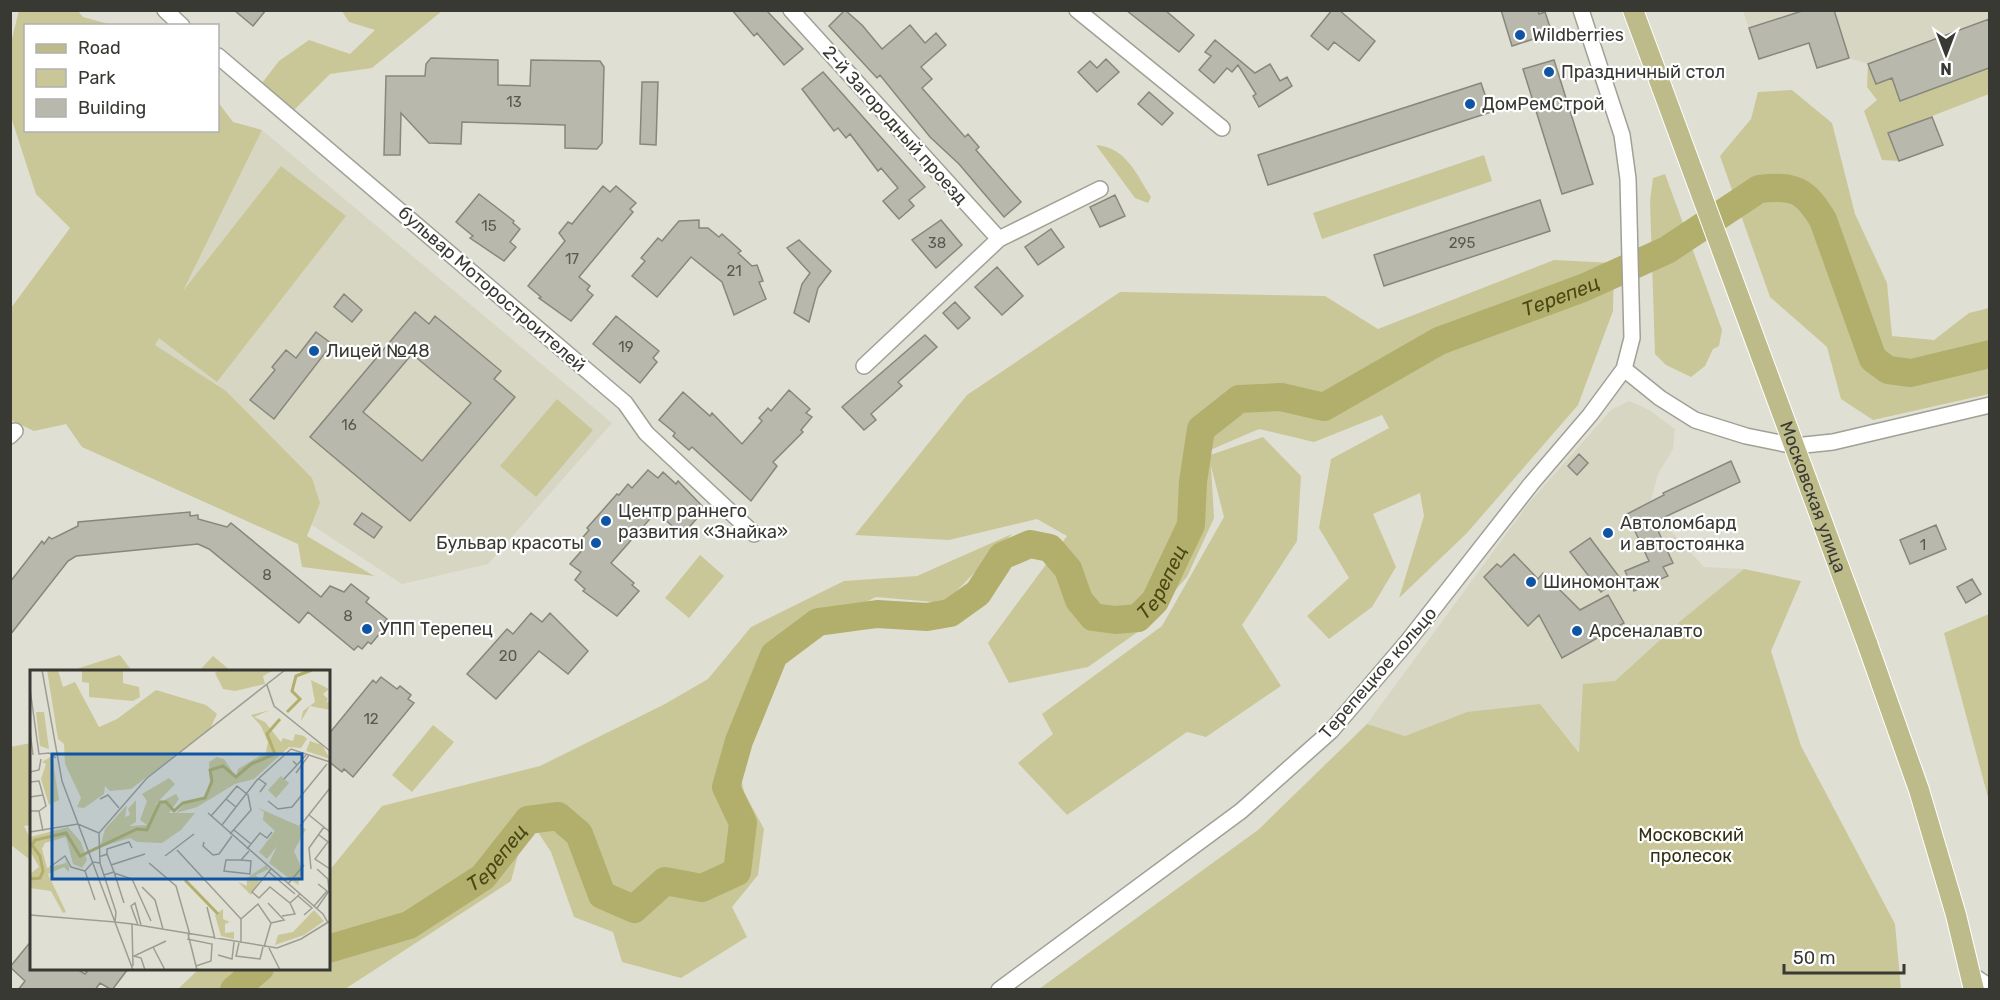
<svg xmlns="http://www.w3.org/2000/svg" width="2000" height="1000" font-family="Rubik,sans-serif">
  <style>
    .built { fill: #d7d6c3 }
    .green { fill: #c9c798 }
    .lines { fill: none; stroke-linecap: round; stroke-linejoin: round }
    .river { stroke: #b2af6c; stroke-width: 28 }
    .building { fill: #b8b8ac; stroke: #87877c; stroke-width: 1.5; fill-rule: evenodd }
    .minor-casing { stroke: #a1a095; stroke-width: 18 }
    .major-casing { stroke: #fff; stroke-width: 22 }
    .minor { stroke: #fff; stroke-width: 15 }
    .major { stroke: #bdbb89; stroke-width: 20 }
    .major-bridge-casing { stroke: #fff; stroke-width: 22; stroke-linecap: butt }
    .major-bridge { stroke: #bdbb89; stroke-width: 20 }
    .poi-dot { fill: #1054a4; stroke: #fff; stroke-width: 2 }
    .labels { text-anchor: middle; stroke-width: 4.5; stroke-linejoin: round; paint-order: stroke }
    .number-label { font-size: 15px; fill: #595952 }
    .poi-label { font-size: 18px; fill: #393934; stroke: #fff; text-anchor: start }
    .street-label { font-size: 18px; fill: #393934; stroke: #fff }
    .park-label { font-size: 18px; fill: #333113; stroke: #fff }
    .water-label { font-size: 20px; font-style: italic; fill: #4a4713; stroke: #fff }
    .inset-river { fill: none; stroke: #b2af6c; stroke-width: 3 }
    .inset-road { fill: none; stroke: #9d9d93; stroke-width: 1.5 }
    .view { fill: #1054a4; fill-opacity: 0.15; stroke: #1054a4; stroke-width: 3 }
    .inset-edge { fill: none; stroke: #393934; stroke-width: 3 }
  </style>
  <rect width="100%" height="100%" fill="#e0dfd3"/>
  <path class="built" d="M1743 11H1989V68L1900 101 1876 84 1868 64 1849 58 1817 68 1809 43 1759 59Z
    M262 130 612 423 488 564 402 584 292 512 120 327Z
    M1629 401 1649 410 1675 429 1673 449 1658 474 1650 503 1657 516 1704 567 1744 569 1684 618 1615 681 1579 754 1467 712 1405 736 1367 724 1528 504 1611 410Z"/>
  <path class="green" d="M19 10 78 11 83 17 112 25 26 26V130H218V102L233 122 262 130 183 291 281 166 346 216 217 382 159 338 155 345 226 391 312 478 320 503 307 536 374 576 302 567 298 544 82 447 66 424 34 431 11 420V308L70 228 36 194 11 117V43Z
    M342 11H442L372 68 330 74 291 113 262 83 279 61 309 40 350 54 375 30 349 22Z
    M1868 64 1876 83 1892 78 1901 101 1989 68V94L1888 133 1899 161 1882 160 1864 111 1877 100 1867 87Z
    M1792 90 1832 123 1855 214 1887 283 1892 336 1934 340 1969 313 1989 308V394L1873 420 1841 399 1827 347 1770 297 1720 156 1751 119 1758 92Z
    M1096 145C1126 147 1137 175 1151 197L1148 203 1135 198Z
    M1484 155 1492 181 1322 239 1313 213Z
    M1665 174 1722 330 1719 346 1713 349 1705 366 1691 377 1666 365 1655 354 1650 201 1653 178Z
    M1554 260 1614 263 1613 311 1578 405 1467 533 1399 598 1424 516 1420 493 1373 514 1396 567 1372 607 1329 639 1307 616 1349 578 1319 528 1331 459 1389 428 1382 415 1314 442 1259 429 1210 450V455L1263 437 1301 476 1297 541 1242 625 1281 686 1206 737 1187 732 1067 815 1018 763 1053 734 1042 714 1162 626 1224 517 1211 466 1214 518 1187 577 1139 631 1088 667 1009 683 988 643 1067 536 1037 519 949 540 855 535 967 395 1120 292 1325 296 1378 329Z
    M557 399 593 430 536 497 500 466Z
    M1012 534 945 603 876 597 799 635 737 758 744 792 764 829 758 875 732 907 747 937 681 978 622 962 613 932 574 917 551 852 528 817 511 881 345 989H178L199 969 328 968 329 871 382 806 540 766 665 704 708 679 751 627 844 581 917 576Z
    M700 555 724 576 689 618 665 598Z
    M1744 569 1801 581 1771 651 1801 746 1895 924 1901 989H1039L1258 830 1367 724 1405 736 1467 712 1540 704 1579 753 1583 684 1615 681 1684 618Z
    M1989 614V801L1944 633Z
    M120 655 132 671H70Z
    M213 656 231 671H199Z
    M433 725 454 742 412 792 392 775Z
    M31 743V825L24 826C29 836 36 847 29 859L11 845 10 747Z"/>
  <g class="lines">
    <g class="river">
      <path id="s1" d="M328 949 409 925 483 877 528 820 558 816 579 834 602 895 634 909 665 881 702 888 737 872 743 823 726 787 739 741 774 655 818 622 877 614 927 617 950 613 978 593 1002 556 1030 544 1050 548 1068 569 1079 600 1093 617 1115 620 1138 618 1155 601 1191 525 1193 482 1201 429 1239 399 1281 397 1324 407 1439 341 1583 288 1667 250 1759 189C1795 185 1805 190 1823 220L1873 359 1888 370 1911 373 1990 354"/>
      <path d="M234 990 260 968"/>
    </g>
  </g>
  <path class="building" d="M234 10H266L253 26Z
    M732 10H766L803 49 784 65 757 33 754 36Z
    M845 10 862 25 882 49 910 25 925 43 936 33 946 45 921 67 932 79 922 88 965 137 968 134 979 147 976 150 1021 202 1004 217 959 164 930 137 880 75 877 78 829 26Z
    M1126 10H1165L1194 35 1179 52Z
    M1332 10H1339L1375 41 1359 61 1334 42 1328 50 1311 36Z
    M1501 10H1538L1539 14 1545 12 1552 33 1512 46Z
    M1805 10H1834L1849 58 1817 68 1809 43 1759 59 1749 28Z
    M1989 19V68L1900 101 1892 78 1876 84 1868 64Z
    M1215 40 1255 73 1270 64 1280 81 1287 77 1292 86 1259 107 1253 96 1256 94 1238 65 1232 72 1227 68 1214 83 1199 70 1211 56 1205 52Z
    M431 58 498 60V85L530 86 531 60 600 61 604 67 602 143 597 149 565 148V125L462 122 461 144 429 143 401 113 400 155H384L386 76H425L426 64Z
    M1106 59 1119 72 1097 92 1078 72 1090 61 1097 68Z
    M1554 60 1593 184 1562 194 1523 69Z
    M823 72 925 187 909 200 914 206 899 219 883 201 898 188 881 168 878 171 850 134 846 138 838 128 834 131 802 89Z
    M642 82H658L656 145 640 144Z
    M1481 83 1491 112 1268 185 1258 155Z
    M1149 92 1173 113 1162 125 1138 104Z
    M1932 117 1943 145 1899 161 1888 133Z
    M603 186 610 192 616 186 636 203 630 209 633 212 579 277 590 286 587 290 593 295 571 321 539 298 541 297 528 286 565 241 559 233 568 222 572 224Z
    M479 194 514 221 513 223 520 229 510 242 516 247 504 261 470 238 473 236 456 222Z
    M1115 195 1125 216 1100 227 1090 207Z
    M1540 200 1550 231 1384 286 1374 255Z
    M699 220V228H708L719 237 722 234 741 251 738 253 752 266 757 265 763 281 759 282 766 299 734 315 722 282 691 257 657 297 632 276 645 261 641 258 658 238 662 241 679 221Z
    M941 220 962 245 936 268 912 240Z
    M1051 229 1064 247 1038 265 1025 247Z
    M799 240 831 271 818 288 809 322 794 313 802 284 810 273 787 248Z
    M997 267 1023 296 1002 315 975 287Z
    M344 294 362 310 352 322 334 307Z
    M955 302 970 318 958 329 943 313Z
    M415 312 429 324 435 316 501 371 494 379 515 397 410 521 310 437ZM412 354 471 403 422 461 363 412Z
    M616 316 659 351 653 358 657 362 640 383 593 344Z
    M316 332 332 344 274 419 250 400 275 370 272 367 286 350 296 358Z
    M925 335 937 347 898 382 902 386 871 414 876 420 864 430 842 407Z
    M789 390 810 409 806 413 812 417 801 430 803 432 773 462 777 466 751 501 692 447 689 450 673 436 675 433 659 420 683 392 710 416 712 413 742 444 762 421 759 418 768 408 771 411Z
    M1579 454 1588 463 1577 475 1568 466Z
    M1731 461 1740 482 1654 522 1673 563 1663 567 1668 576 1634 591 1625 571 1649 561 1627 514 1664 495 1663 493Z
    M648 470 658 478 663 472 676 484 678 481 705 509 685 532 679 528 677 530 656 512 611 563 634 583 632 585 639 591 617 616 583 591 585 589 575 580 581 572 570 564 584 548 578 543 589 530 587 528 617 494 619 495 628 484 632 488Z
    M190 512V516L198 515V519L227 527 231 523 321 597 330 586 344 592 351 584 369 598 366 602 387 619 383 624 386 626 371 644 368 642 362 649 358 646 354 650 308 612 299 623 209 549 198 544 76 556 68 561 10 635V582L42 541 44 544 49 537 52 539 78 526V522Z
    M362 513 382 527 374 538 354 524Z
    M1936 525 1946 549 1910 564 1900 540Z
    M1590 538 1620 578 1601 592 1570 552Z
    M1514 554 1538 579 1543 573 1580 610 1608 595 1624 623 1562 658 1539 615 1528 626 1484 577 1497 564 1501 567Z
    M1972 579 1981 594 1966 603 1957 587Z
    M531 613 542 622 550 613 588 651 568 674 539 651 496 699 467 674 507 629 513 634Z
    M381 677 397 689 400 686 411 695 408 699 414 703 353 777 344 769 342 772 328 761V735L373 680 376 683Z
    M32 940V969H77L85 974 87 972 82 969H128L112 990 100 983 95 990H18L25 981 10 967Z"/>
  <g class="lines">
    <g class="minor-casing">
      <path id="minor" d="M165 10 182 26
        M791 10 999 239
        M1077 10 1222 128
        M218 56 625 403 646 433 754 534
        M864 366 999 239 1100 189
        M1624 369 1660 398 1695 420 1746 436 1795 446 1833 442 1990 405
        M10 436 15 431
        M1972 975 1990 987
        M999 990 1241 811 1331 731 1408 641 1531 484 1590 415 1624 369 1632 338 1628 179 1622 135 1581 10"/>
    </g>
    <g class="major-casing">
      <path id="major" d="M1633 10 1662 88
        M1867 643 1919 790 1956 915 1974 990"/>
    </g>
    <use href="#minor" class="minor"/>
    <use href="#major" class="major"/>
    <g class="major-bridge-casing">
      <g id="major-bridge">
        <path id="s2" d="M1662 88 1867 643"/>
      </g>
    </g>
    <use href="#major-bridge" class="major-bridge"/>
  </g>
  <g class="poi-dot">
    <circle cx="1520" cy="35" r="6"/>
    <circle cx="1549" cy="72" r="6"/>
    <circle cx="1470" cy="104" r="6"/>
    <circle cx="314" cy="351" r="6"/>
    <circle cx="606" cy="521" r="6"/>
    <circle cx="1608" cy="533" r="6"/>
    <circle cx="596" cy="543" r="6"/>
    <circle cx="1531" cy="582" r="6"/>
    <circle cx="367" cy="629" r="6"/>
    <circle cx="1577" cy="631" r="6"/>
  </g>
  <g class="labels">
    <g class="number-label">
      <text x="514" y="107">13</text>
      <text x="489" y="231">15</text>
      <text x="937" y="248">38</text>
      <text x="1462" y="248">295</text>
      <text x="572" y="264">17</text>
      <text x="734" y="276">21</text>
      <text x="626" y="352">19</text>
      <text x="349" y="430">16</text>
      <text x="1923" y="550">1</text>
      <text x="267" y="580">8</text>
      <text x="348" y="621">8</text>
      <text x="508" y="661">20</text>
      <text x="371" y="724">12</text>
    </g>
    <g class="poi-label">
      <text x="1532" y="41">Wildberries</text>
      <text x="1561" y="78">Праздничный стол</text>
      <text x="1482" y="110">ДомРемСтрой</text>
      <text x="326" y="357">Лицей №48</text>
      <text x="618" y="517">Центр раннего<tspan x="618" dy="21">развития «Знайка»</tspan></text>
      <text x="1620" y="529">Автоломбард<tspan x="1620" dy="21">и автостоянка</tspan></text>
      <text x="584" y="549" text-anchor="end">Бульвар красоты</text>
      <text x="1543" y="588">Шиномонтаж</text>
      <text x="379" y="635">УПП Терепец</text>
      <text x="1589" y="637">Арсеналавто</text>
    </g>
    <g class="street-label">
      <text transform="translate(895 125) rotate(48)" y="6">2-й Загородный проезд</text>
      <text transform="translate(492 289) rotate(41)" y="6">бульвар Моторостроителей</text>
      <text dy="6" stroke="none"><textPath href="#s2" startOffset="436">Московская улица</textPath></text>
      <text transform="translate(1378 673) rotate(-49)" y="6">Терепецкое кольцо</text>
    </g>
    <g class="park-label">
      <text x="1691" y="841">Московский<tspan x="1691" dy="21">пролесок</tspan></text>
    </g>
    <g class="water-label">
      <text dy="7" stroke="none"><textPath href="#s1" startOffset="1798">Терепец</textPath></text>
      <text dy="7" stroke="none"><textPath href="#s1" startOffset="1240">Терепец</textPath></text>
      <text dy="7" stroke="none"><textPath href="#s1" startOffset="196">Терепец</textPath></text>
    </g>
  </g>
  <g transform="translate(30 670)">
    <rect width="300" height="300" fill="#e0dfd3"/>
    <path d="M17 0H28L33 17 45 12 69 57 87 49 126 20 176 35 187 44 180 59 101 119 80 121 75 116 74 124 54 138 47 137 51 128 35 94 34 74 28 69ZM52 0H93V13L109 17 110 27 103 31 59 27V13L52 12ZM189 0H244L233 6 235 14 205 21 193 19 185 3ZM281 10 299 19 293 24 298 29 296 33 300 31V40L280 36 271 51 273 41 285 32ZM240 40 224 47 235 52 251 72 253 68 263 71 265 64 274 66 277 69 271 78 259 77 224 109 205 114 167 137 146 143 154 134 172 130 180 115 179 92 187 87 194 89 206 107 208 99 236 82 238 72 231 56 221 45ZM6 42H14L19 79 10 76ZM280 71 292 75 300 89 276 81ZM22 86 29 130 19 135 11 109 16 94 12 92ZM251 106 259 113 246 128 238 120ZM139 108 145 114 125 135 146 124 149 129 139 143H165L151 160 132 173 107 172 100 168 70 177 75 159 97 135 95 147 100 145 98 139 106 130V152L99 156 117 155 110 150 117 131 112 124ZM226 137 276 159 264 181 272 199 268 215 239 193 247 176 237 189 229 182 245 161 233 150 234 142ZM38 157 51 172 57 190 52 198 43 194 36 167 15 173 12 179 17 198 36 193 35 189 39 196V202L34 197 18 204 36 242 33 243 21 221 0 218V204L9 197 0 181V167ZM236 195 239 199 226 205 230 210 221 225 208 212 217 216V208ZM193 239V249L200 252 195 254V263L204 262V269L191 266 185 245ZM284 240 294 251 274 265 245 275 248 265 263 262Z" fill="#c9c798"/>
    <path class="inset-river" d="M257 42 270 29 262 21 266 6 282 0M0 209 10 208 13 201 10 186 2 175 5 170 36 163 50 186 107 159 117 160 130 132H136L144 141 153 133 175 128 182 111 180 100 193 96 206 107 221 94 245 84 237 64 250 49M155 210 188 244"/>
    <path class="inset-road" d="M12 0 32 111 103 300M237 15 244 36 300 81M0 19 9 84 19 83 26 88M0 61 3 85M263 91 267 95 276 85M0 102 9 100 11 89M266 103 279 85M229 109 236 114 230 122M254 109 267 95M0 112 9 111 13 125 0 127M70 129 78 125 89 138M238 131 248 139 262 137 297 94M0 141H9L13 161M9 141 16 136 13 125M178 143 293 244 298 253M279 145 300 162M181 146 196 129M192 155 227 110 261 79 300 92M270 156 300 118M204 160 221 174M0 162 48 154 69 163M200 164 221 140 218 125 207 116 196 129 206 137M289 165 298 172 285 189 300 199M174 172 173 176 183 185 189 184 202 166M217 179 230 163 237 168 242 162M147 180 211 249V273M77 184V179L99 172 102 178M135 186 164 164M69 187 77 184 84 202M211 190 221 191 220 204 194 201 196 190H211L219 181M119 193 146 216 160 265M81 195 115 184M20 197 35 186 41 197 55 201M241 199 222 222 229 228 240 217 260 233 270 224M281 199 279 178 294 157M55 201 65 230M55 201 63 192 70 193M239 202 265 224M84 203 102 209 121 251M74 205 84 202 94 233M258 214 274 195M112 217 125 230 133 259M268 226 282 238 274 245M238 233 254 250 241 253M284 236 297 221 288 214M177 237 185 269M287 238 299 221 298 209 287 199M0 245 85 252 86 242 70 193 69 163 117 108 255 0M252 246 265 244 260 233M211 249 228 234 241 253M85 252 102 254 103 296M102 254 247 278 271 269 300 251M108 255 101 236 105 233 111 255M158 264 167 300M157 269 182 274 181 291 166 296M209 273 206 286 230 289 233 277M123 277 135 300M234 277 241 253M239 278 250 300M188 285 202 289 204 272M115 300 111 288 104 286 136 271"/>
    <path class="view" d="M22 84H272V209H22Z"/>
    <rect width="300" height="300" class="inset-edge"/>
  </g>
  <rect width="2000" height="1000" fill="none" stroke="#393934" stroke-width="24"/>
  <rect x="24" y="24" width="195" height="108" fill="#ffffff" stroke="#b0b0ae" stroke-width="1.5"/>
  <rect x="36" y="44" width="30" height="9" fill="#bdbb89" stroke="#b0b0ae" stroke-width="1.5"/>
  <text x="78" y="54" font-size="18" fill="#393934">Road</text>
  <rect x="36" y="69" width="30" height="18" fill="#c9c798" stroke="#b0b0ae" stroke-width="1.5"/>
  <text x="78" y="84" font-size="18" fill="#393934">Park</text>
  <rect x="36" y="99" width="30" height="18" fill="#b8b8ac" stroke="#b0b0ae" stroke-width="1.5"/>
  <text x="78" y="114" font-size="18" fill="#393934">Building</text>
  <g transform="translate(1946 54) rotate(180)" stroke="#ffffff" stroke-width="4.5" paint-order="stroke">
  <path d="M0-4.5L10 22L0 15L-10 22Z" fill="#393934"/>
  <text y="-9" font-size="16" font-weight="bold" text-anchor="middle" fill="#393934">N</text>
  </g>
  <path d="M1784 964v9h120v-9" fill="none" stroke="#393934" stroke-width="3"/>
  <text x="1793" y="964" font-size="18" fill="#393934" stroke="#ffffff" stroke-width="4.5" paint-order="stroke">50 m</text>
</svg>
